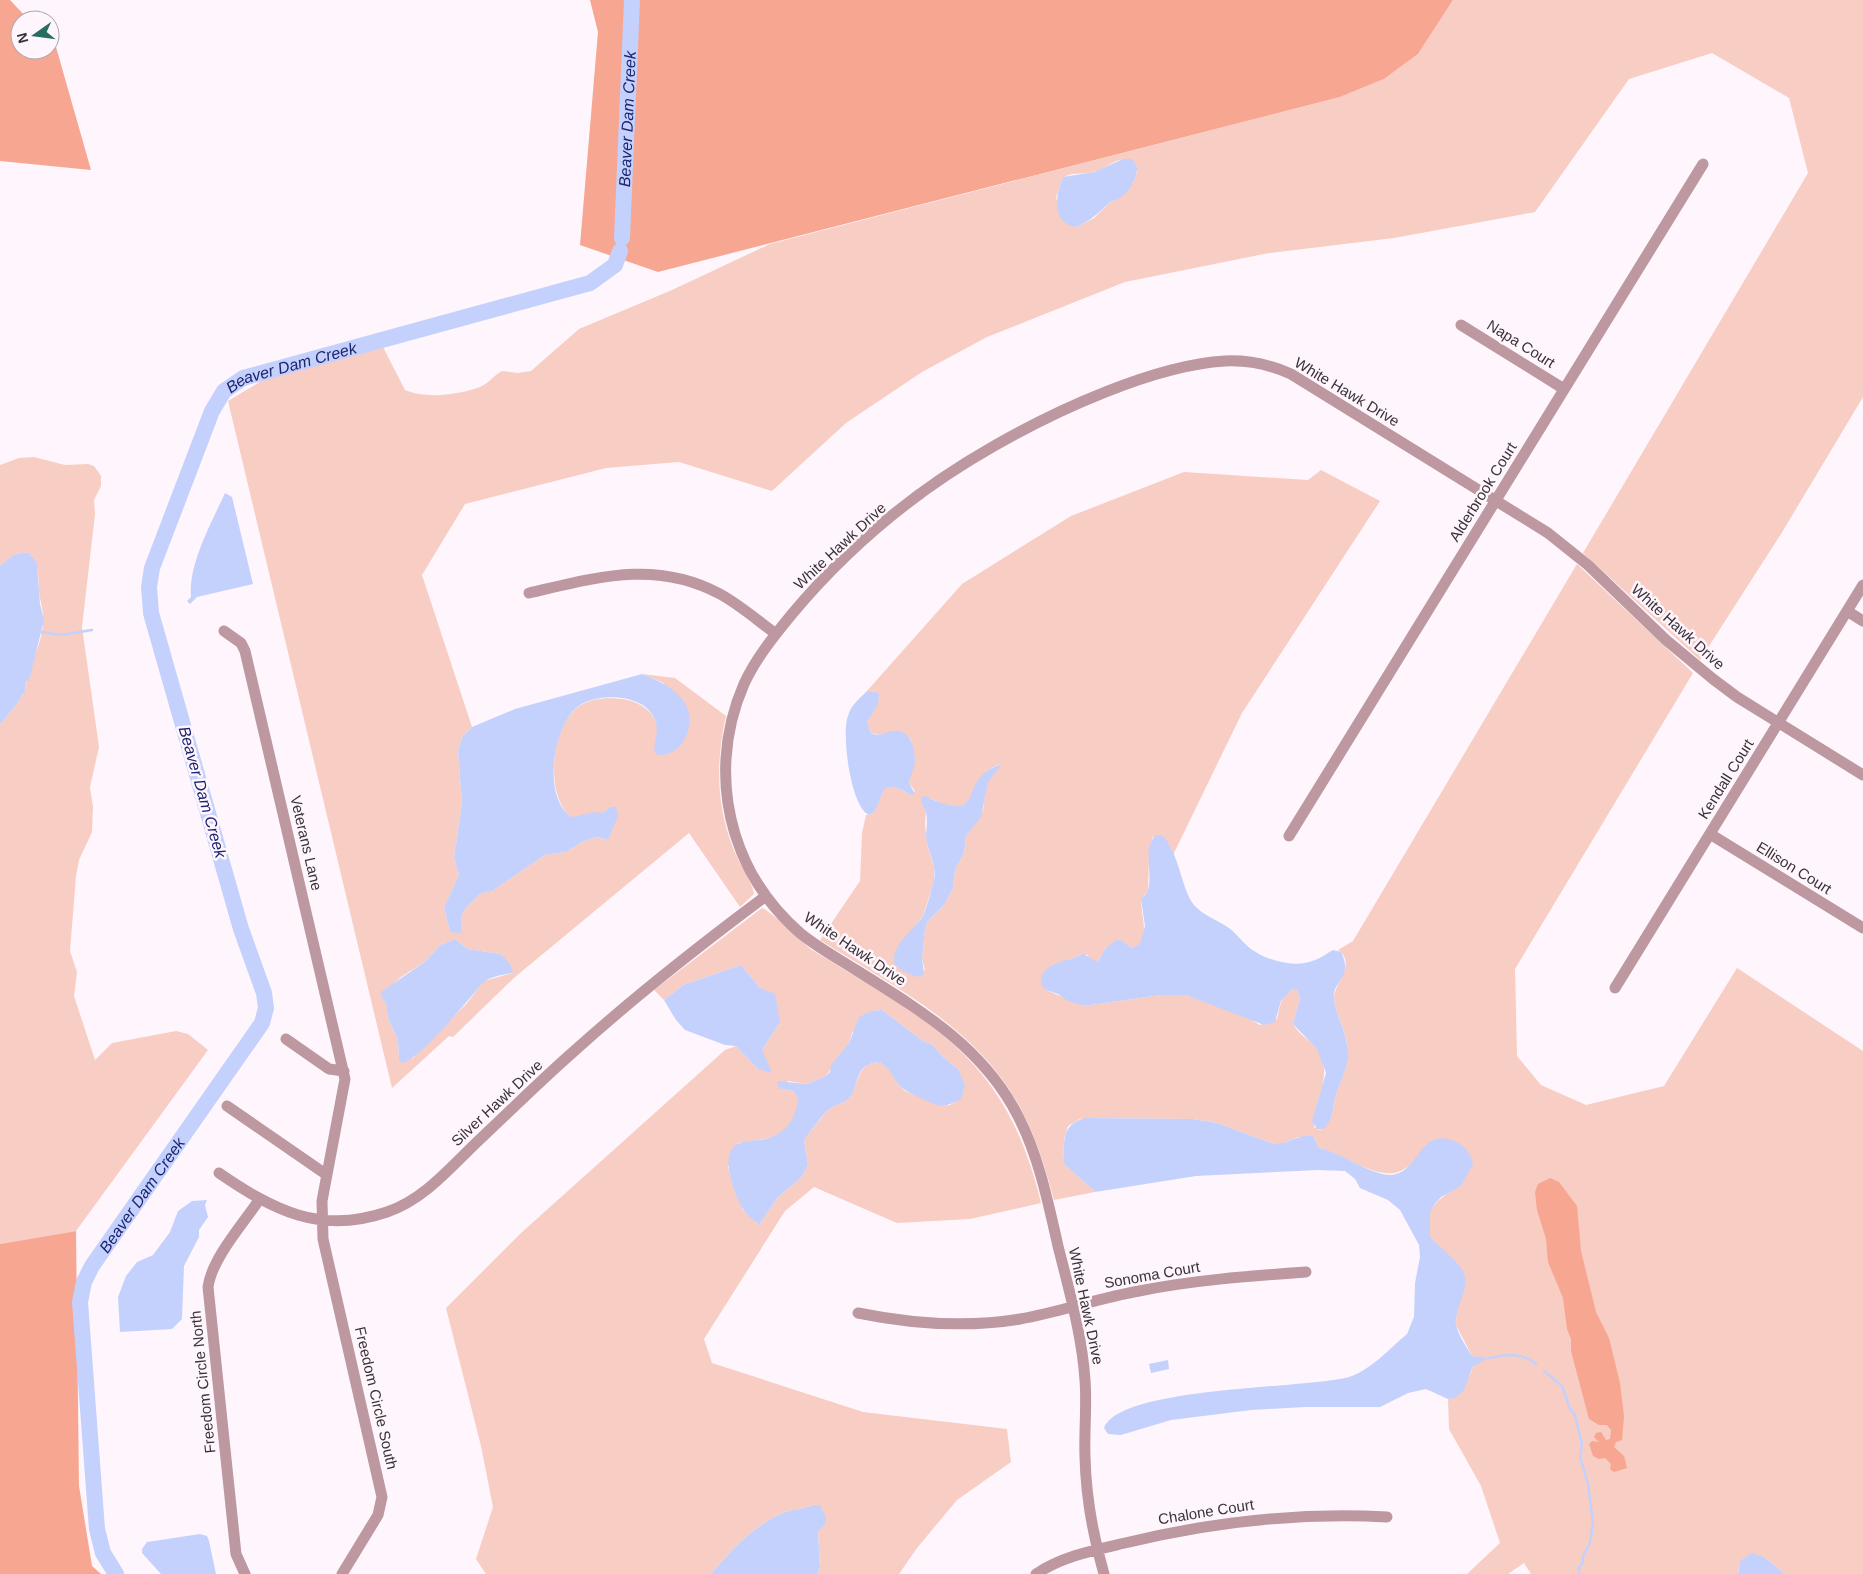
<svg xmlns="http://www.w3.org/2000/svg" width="1863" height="1574" font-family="Arial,sans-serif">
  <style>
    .green { fill: #f8cdc3; fill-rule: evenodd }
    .forest { fill: #f7a692 }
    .water { fill: #c4d1fc }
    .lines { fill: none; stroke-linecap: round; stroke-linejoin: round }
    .stream { stroke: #c4d1fc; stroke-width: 2.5 }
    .river { stroke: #c4d1fc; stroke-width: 16 }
    .street { stroke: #bd98a0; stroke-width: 11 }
    .labels { text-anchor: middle; stroke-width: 5; stroke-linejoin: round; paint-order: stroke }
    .street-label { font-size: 15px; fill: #393238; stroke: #fef6fc }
    .water-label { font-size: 16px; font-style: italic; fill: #1c2471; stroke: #fef6fc }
  </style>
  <rect width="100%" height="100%" fill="#fef6fc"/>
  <path class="green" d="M1453 0H1863V397L1781 534 1700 660 1583 553 1808 173 1789 98 1712 53 1629 79 1535 212 1394 238 1269 253 1125 282 987 337 922 372 846 423 772 491 679 462 606 468 465 504 422 575 472 727 462 737 458 751 462 803 454 858 459 875 444 907 450 932H461V917L465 909 480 894 492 891 545 855 566 852 582 842 597 837 608 840 610 807 602 813C592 812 581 819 572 817 566 815 563 807 560 802 548 775 554 726 578 707 589 698 609 697 623 699 635 701 648 707 654 718 661 729 654 742 658 755L664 683 642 674 675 678 726 716C716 759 716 803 732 845 737 861 752 880 754 894L740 907 689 833 515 977 453 1037 449 1036 392 1088 228 401 263 380 383 347 405 390C426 399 458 395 480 387 488 384 494 375 502 371L518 373 531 371 579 329 672 290 770 244 1340 97 1384 79 1418 54ZM1127 159 1137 172 1133 183 1123 195 1108 204 1094 218 1077 227 1065 222 1056 198 1062 179C1070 171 1083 175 1093 172 1106 169 1113 159 1127 159ZM455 939 468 949 501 954 513 973 484 981 467 1003 413 1058 399 1060 398 1040 388 1018 385 991 401 977 426 961 440 945Z
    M34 457 65 465 88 464 94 466 101 476V486L94 500 95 514 82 627 99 747 90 787 93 807 92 832 79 860 76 876 70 951 77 972 74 996 95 1060 112 1043 176 1031 188 1034 208 1050 76 1231 0 1244V725L20 700 22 694 25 693C27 668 42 647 43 622 44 612 40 601 39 591 38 573 40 566 28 552L13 555 0 566V465L19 458Z
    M1321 470 1380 501 1242 713 1173 855 1169 844 1153 837 1152 839 1149 856 1148 891C1147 893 1144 894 1143 897 1137 905 1150 929 1140 945L1131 948 1123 941 1105 949 1098 962 1089 958 1088 955 1080 954 1079 956 1052 965 1046 990 1084 1006 1161 995H1186L1244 1016 1260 1025 1277 1019C1280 1007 1280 997 1292 989H1297L1300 998 1293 1024C1298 1034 1310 1040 1317 1049 1335 1077 1313 1099 1314 1127L1320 1130C1334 1121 1332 1112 1335 1098 1339 1084 1346 1072 1348 1057 1350 1037 1336 1018 1334 998 1333 985 1358 964 1338 950L1353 941 1577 564 1693 673 1515 969 1517 1056 1541 1085 1586 1105 1664 1086 1737 968 1863 1051V1574H1785L1764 1557 1739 1565 1738 1574H1531L1524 1563 1508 1574H1467L1500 1543 1481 1486 1449 1429 1448 1399 1454 1398 1470 1375 1474 1364 1487 1358 1472 1356 1456 1325 1458 1265C1450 1258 1435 1248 1430 1237 1418 1214 1442 1194 1461 1186L1407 1167C1383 1187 1344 1153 1319 1148L1314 1137H1298L1281 1144H1274L1217 1123 1193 1119 1090 1118 1080 1119 1068 1126 1064 1139 1063 1163 1095 1192 1054 1200C1046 1170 1037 1141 1023 1113 981 1029 896 988 820 940L860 881 862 833 866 815 872 814C885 797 878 774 910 795L915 791 909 783C913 765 916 756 910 738L889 733 882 735 871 733 867 722 879 699 877 692 867 691 962 584 1071 516 1184 472 1308 480ZM1001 764 987 782 983 810 966 836 964 853 955 870 953 888 944 905 928 921 925 929 922 958 925 971 896 951 923 916 934 881V867L927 844 925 824 926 812 921 798C933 794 947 812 963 806 975 802 969 774 1001 764Z
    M762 908C770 910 801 942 812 950 931 1023 1006 1056 1041 1203L970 1219 897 1223 814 1187 785 1211 704 1339 712 1363 863 1412 1007 1429 1011 1462 957 1500 917 1548 899 1574H817L820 1568 818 1530 825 1525 813 1505C802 1510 790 1509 780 1514 751 1528 732 1550 711 1574H486L476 1559 493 1507 481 1446 446 1308 521 1233 725 1050 736 1046 758 1069 762 1050 780 1022 760 988 741 965 683 985 664 1000 654 990ZM882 1010 923 1041 932 1044 942 1056 958 1069 964 1089C951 1114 942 1105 924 1098 915 1094 906 1094 900 1086 891 1076 890 1060 873 1063 857 1067 858 1085 851 1096 845 1104 838 1103 831 1108 821 1116 812 1130 804 1140L808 1165 801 1178 778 1197 759 1225 743 1210 730 1175 728 1167 738 1143C765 1138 789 1141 797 1109 798 1102 800 1095 794 1091L781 1089 788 1081 807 1084 826 1076 849 1043 852 1033 871 1011Z"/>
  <path class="forest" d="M0 0H10L29 20H20V50H50V41L56 47 91 170 0 161Z
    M590 0H1453L1418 54 1384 79 1340 97 658 272 580 245 598 32Z
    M1550 1178 1559 1182 1577 1206 1581 1251 1596 1312 1609 1338 1620 1383 1624 1416 1622 1440 1616 1442 1614 1447 1624 1456 1627 1468 1614 1472 1610 1469 1611 1464 1605 1458 1599 1459 1593 1456 1589 1444 1592 1441 1599 1442 1594 1437 1596 1433 1601 1432 1606 1440 1610 1439 1611 1430 1607 1425H1599L1589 1419 1571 1351V1339L1567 1329 1563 1298 1548 1262 1546 1239 1537 1210 1535 1192 1538 1184Z
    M76 1231 79 1486 92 1566 101 1574H0V1244Z"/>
  <path class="water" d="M1123 159H1132L1137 167C1137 179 1129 193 1118 199 1114 201 1111 201 1108 204 1096 215 1091 220 1077 227 1050 224 1056 193 1063 177L1094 172Z
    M225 493 232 497 253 584 197 597 190 604 187 601 191 597C188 564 212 522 225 493Z
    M28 552 37 563 40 604 44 620 30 677 26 682 25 693 22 694 20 700 0 725V566L13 555Z
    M642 674C658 680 678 689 686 705 696 726 683 756 658 755L654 751C655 739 659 731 655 720 646 694 600 692 580 705 553 723 541 798 572 817L595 812 602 813 610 807H616L618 816 608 840 597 837 582 842 566 852 545 855 492 891 480 894 465 909 461 917V933L450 932 444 907 459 875 454 858 462 803 458 751 462 737 472 727 515 709Z
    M867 691 877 692 879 695 878 704 867 722 871 733C881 737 884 732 894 731 911 729 915 749 915 763 914 770 910 776 909 783L915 794 910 795C875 771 885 807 870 815 851 811 841 733 848 716 851 705 859 699 867 691Z
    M1002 764 988 782 981 817 966 836 964 853 955 870 953 888 944 905 928 921 925 929 922 958 924 974 918 977C911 975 895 969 894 961 893 943 915 929 923 916 926 911 932 887 934 880 937 866 928 852 926 838 926 831 928 818 926 812 924 806 921 804 921 797L925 796C992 827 952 779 1002 764Z
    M1156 835 1163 836C1178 853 1180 879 1190 899 1198 914 1216 919 1229 928 1237 934 1243 943 1251 949 1266 960 1291 967 1309 962 1318 960 1326 954 1333 950L1341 952C1354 978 1332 981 1334 998 1336 1018 1350 1037 1348 1058 1346 1072 1339 1084 1335 1098 1332 1110 1334 1120 1323 1129H1317L1312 1121 1326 1073 1317 1049 1293 1024 1300 998 1297 989H1292L1281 1001 1275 1022 1264 1025 1186 995H1161L1084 1006 1068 1001 1058 994 1046 990 1041 985C1039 963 1064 962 1079 956L1082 953 1098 962 1105 949 1116 940 1123 941 1131 948 1140 944 1145 926 1141 899C1143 896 1147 894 1148 890 1153 874 1142 847 1156 835Z
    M455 939 468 949 501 954 510 964 513 973C506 974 489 977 484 982 469 998 420 1060 402 1063L399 1060 398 1040 388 1018 386 1003 382 998 381 992 426 961 440 945Z
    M741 965 760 988 775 994 780 1022 762 1050 772 1073 758 1069 736 1046 725 1045 685 1030 676 1020 664 1000 683 985Z
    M882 1010 923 1041 932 1044 942 1056 958 1069 965 1085 961 1100C955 1101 949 1106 941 1106 935 1105 903 1091 900 1086 890 1075 886 1054 866 1066 856 1073 857 1087 851 1096 845 1104 838 1103 831 1108 821 1115 812 1130 804 1140L808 1165 801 1178 778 1197 759 1225C754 1220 746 1215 743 1209 735 1195 719 1157 736 1145 741 1141 751 1141 758 1140 782 1138 796 1122 798 1098L794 1091 781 1089 778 1086 777 1081 807 1084 826 1076 830 1072 831 1065 849 1043 859 1017 871 1011Z
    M1085 1118 1193 1119 1217 1123 1274 1144C1288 1145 1301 1132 1314 1137L1319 1148C1341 1152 1369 1175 1391 1175 1420 1174 1419 1123 1458 1143 1465 1146 1472 1156 1473 1164L1461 1186 1441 1197 1434 1205 1430 1213V1237C1438 1246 1458 1261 1463 1271 1472 1287 1454 1307 1456 1324 1458 1335 1466 1346 1472 1356L1489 1358 1473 1366 1464 1390 1455 1398 1448 1399 1426 1389 1408 1393 1380 1407H1305L1251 1410 1171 1420 1121 1435 1108 1434 1104 1428C1120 1386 1306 1389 1349 1377 1371 1370 1390 1348 1407 1334L1414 1317 1415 1283 1420 1257 1419 1245 1400 1210 1388 1200 1360 1188 1355 1179 1345 1171 1318 1170 1196 1176 1095 1192 1063 1163C1065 1142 1060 1125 1085 1118Z
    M207 1200 205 1205 208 1217 199 1230V1237L184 1266 182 1319 172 1329 120 1332 118 1297 126 1276 137 1262 153 1255 170 1232 178 1211 192 1201Z
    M1168 1360 1169 1369 1151 1373 1149 1364Z
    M813 1505H820L826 1517 825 1525 818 1531 820 1568 817 1574H711C732 1550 751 1528 780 1514 790 1509 802 1510 813 1505Z
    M200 1534 207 1536 209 1541 216 1574H161L142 1553V1549L147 1542Z
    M1752 1553 1764 1557 1785 1574H1738L1740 1561Z"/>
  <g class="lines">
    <path class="stream" d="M41 632 61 635 92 630
      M1489 1358C1507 1355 1520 1351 1536 1364
      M1544 1371 1562 1386 1570 1409 1575 1415 1582 1444 1580 1457 1588 1484 1593 1522 1590 1543 1583 1556V1562L1579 1567V1574"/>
    <g class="river">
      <path id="s1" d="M622 238 632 0"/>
      <path id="s2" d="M116 1574 103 1553 97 1529 80 1302 84 1282 92 1266 262 1023 266 1008 264 993 241 929 151 613 149 587 152 568 212 411 224 391 243 378 590 283 615 265 620 251"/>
    </g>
    <path class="street" d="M1461 325 1564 389
      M529 593C595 578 655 559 720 594 740 605 757 620 776 634
      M1847 611 1863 621
      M224 631 241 643 245 651 345 1079 322 1201 323 1239 382 1497 378 1515 342 1574
      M1710 834 1863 928
      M1289 836 1703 164
      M1615 988 1863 585
      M286 1039 329 1069 344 1071
      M227 1106 327 1175
      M219 1173C273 1210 320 1235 387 1212 423 1200 449 1169 476 1143 508 1113 539 1082 572 1053 634 997 699 946 766 896
      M858 1313C912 1324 966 1328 1020 1319 1060 1312 1099 1298 1139 1291 1194 1280 1250 1276 1306 1272
      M245 1574 236 1554 208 1287C212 1258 243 1224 259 1200
      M1036 1574C1063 1556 1095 1550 1125 1543 1212 1522 1297 1512 1387 1517
      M1104 1574C1093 1536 1086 1497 1085 1457 1084 1431 1087 1406 1085 1380 1082 1335 1069 1290 1058 1246 1048 1202 1039 1157 1018 1116 983 1047 920 1010 856 970 837 958 817 947 800 933 769 906 747 873 735 834 720 785 723 732 744 684 756 658 774 636 792 614 848 547 918 489 994 446 1055 411 1154 365 1225 361 1247 360 1271 365 1291 374L1548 533 1588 565 1666 640 1713 679 1737 697 1863 775"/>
  </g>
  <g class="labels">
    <g class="street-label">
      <text transform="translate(1521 344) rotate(32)" y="5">Napa Court</text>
      <text transform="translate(1347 392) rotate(31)" y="5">White Hawk Drive</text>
      <text transform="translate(1483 492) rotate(-58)" y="5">Alderbrook Court</text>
      <text transform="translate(840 546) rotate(-43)" y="5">White Hawk Drive</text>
      <text transform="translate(1678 627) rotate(42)" y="5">White Hawk Drive</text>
      <text transform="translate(1726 779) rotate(-58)" y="5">Kendall Court</text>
      <text transform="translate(306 843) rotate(77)" y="5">Veterans Lane</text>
      <text transform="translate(1794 868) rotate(32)" y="5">Ellison Court</text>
      <text transform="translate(855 949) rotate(34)" y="5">White Hawk Drive</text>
      <text transform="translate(497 1103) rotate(-43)" y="5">Silver Hawk Drive</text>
      <text transform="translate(1152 1275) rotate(-10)" y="5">Sonoma Court</text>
      <text transform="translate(1086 1306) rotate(78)" y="5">White Hawk Drive</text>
      <text transform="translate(203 1382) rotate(-96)" y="5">Freedom Circle North</text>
      <text transform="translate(376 1398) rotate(77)" y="5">Freedom Circle South</text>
      <text transform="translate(1206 1512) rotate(-9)" y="5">Chalone Court</text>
    </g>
    <g class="water-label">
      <text dy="6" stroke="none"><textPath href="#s1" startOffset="119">Beaver Dam Creek</textPath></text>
      <text dy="6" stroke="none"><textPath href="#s2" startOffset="1348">Beaver Dam Creek</textPath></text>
      <text transform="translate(203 792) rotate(74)" y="6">Beaver Dam Creek</text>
      <text dy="6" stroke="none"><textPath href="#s2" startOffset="402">Beaver Dam Creek</textPath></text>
    </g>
  </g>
  <g transform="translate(35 35) rotate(256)"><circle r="24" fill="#fef6fc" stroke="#afa8ae"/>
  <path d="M0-4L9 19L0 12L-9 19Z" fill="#276d61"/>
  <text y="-8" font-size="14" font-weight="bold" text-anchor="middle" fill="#393238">N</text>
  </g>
</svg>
